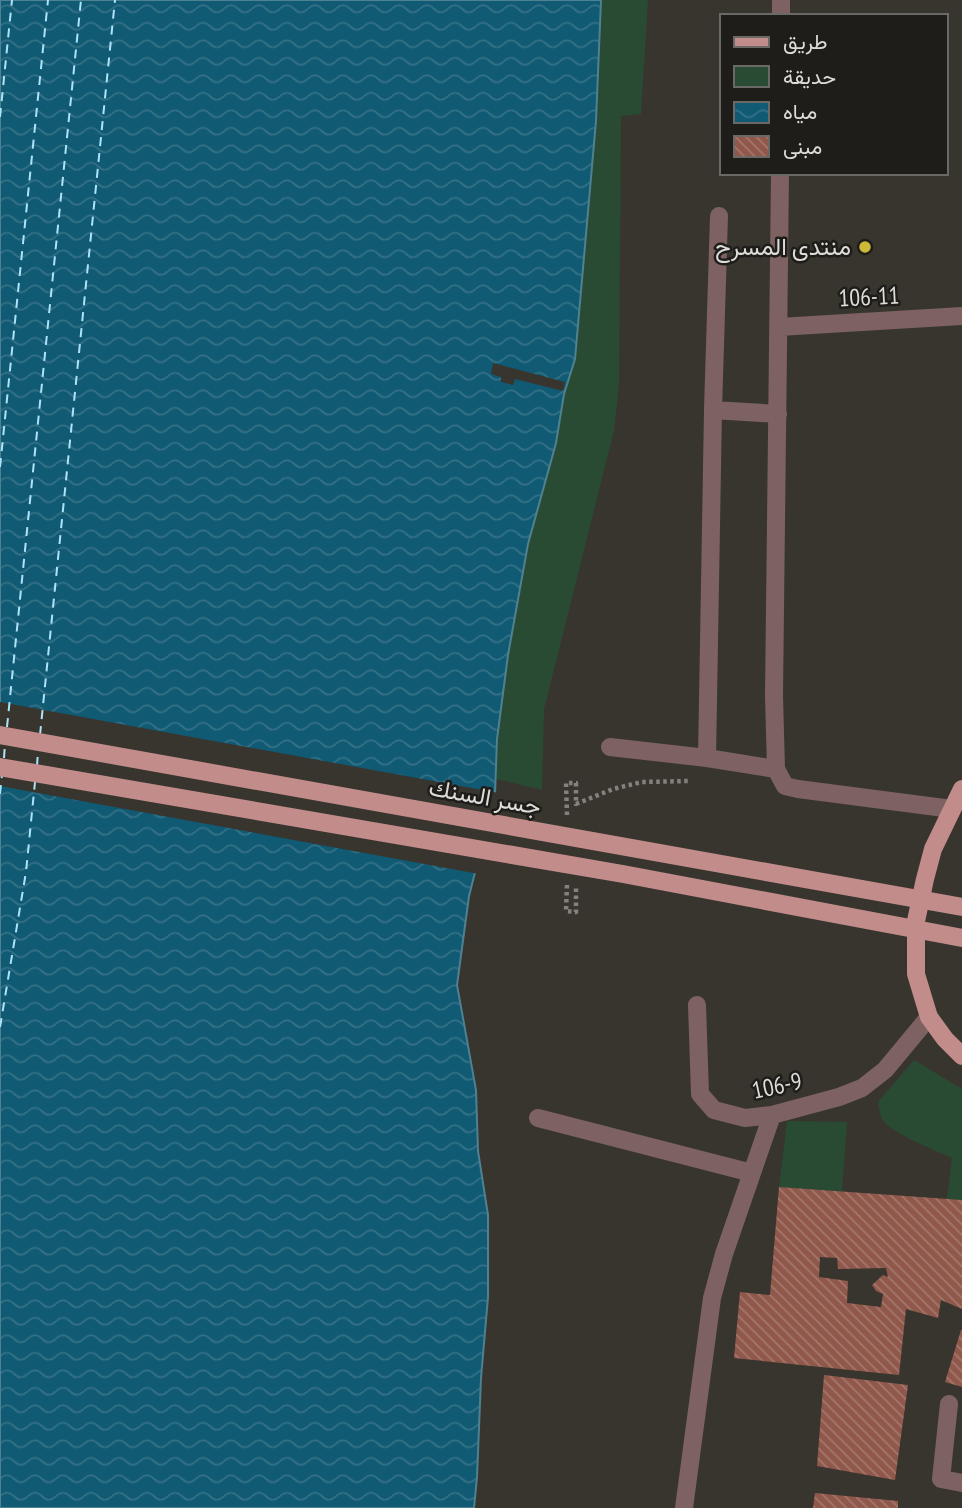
<svg xmlns="http://www.w3.org/2000/svg" width="962" height="1508" font-family="'PT Sans Narrow',Vazirmatn,sans-serif">
  <style>
    .green { fill: #294b34 }
    .water { fill: url(#water-waves); stroke: #4e8191; stroke-width: 2 }
    .pier { fill: #38352f }
    .lines { fill: none; stroke-linecap: round; stroke-linejoin: round }
    .ferry { stroke: #ade4fc; stroke-width: 2; stroke-dasharray: 9 7; stroke-linecap: butt }
    .building { fill: url(#building-back-hatch); fill-rule: evenodd }
    .path { stroke: #84817c; stroke-width: 4.5; stroke-dasharray: 3.5 3.5; stroke-linecap: butt }
    .minor { stroke: #7d6261; stroke-width: 18 }
    .major { stroke: #c28c8b; stroke-width: 18 }
    .major-bridge { stroke: #c28c8b; stroke-width: 18 }
    .poi-dot { fill: #ccb939; stroke: #1e1d1a; stroke-width: 2.5 }
    .labels { text-anchor: middle; stroke-width: 5; stroke-linejoin: round; paint-order: stroke }
    .poi-label { font-size: 24px; fill: #dedcd8; stroke: #1e1d1a; text-anchor: end }
    .street-label { font-size: 24px; fill: #dedcd8; stroke: #1e1d1a }
  </style>
  <defs>
    <pattern id="water-waves" width="16" height="10" patternUnits="userSpaceOnUse" patternTransform="scale(1.75)"><rect width="16" height="10" fill="#115a73"/><path d="M0 5q4-4 8 0t8 0" fill="none" stroke="#337186"/></pattern>
    <pattern id="building-back-hatch" width="6" height="6" patternUnits="userSpaceOnUse" patternTransform="scale(1.75)"><rect width="6" height="6" fill="#90584b"/><path d="M-1 5l2 2M0 0l6 6M5-1l2 2" fill="none" stroke="#a4776d"/></pattern>
  </defs>
  <rect width="100%" height="100%" fill="#38352f"/>
  <path class="green" d="M601 0H648L641 114 621 116 619 384 614 431 544 709 542 790 496 779 497 739 508 655 528 544 556 443 564 394 575 359 596 121Z
    M914 1060 962 1089V1200L947 1199 952 1158C936 1150 891 1134 882 1119 880 1114 879 1107 878 1102Z
    M787 1121 847 1122 842 1192 779 1187Z"/>
  <path class="water" d="M0 0H601L596 121 575 359 564 394 556 443 528 544 508 655 497 739 495 794 469 896 457 985 476 1090 478 1151 488 1215V1297L481 1378 477 1477 474 1508H0Z"/>
  <path class="pier" d="M493 363 565 382 563 391 515 379 513 385 501 382V377L491 374Z
    M0 702 499 793 479 874 0 786Z"/>
  <g class="lines">
    <path class="ferry" d="M0 117 12 0
      M0 467 48 0
      M7 727 81 0
      M40 735 115 0
      M4 758 5 743
      M37 766 38 751
      M0 794 2 774
      M0 1027 26 872 35 782"/>
  </g>
  <path class="building" d="M779 1187 962 1200V1309L941 1300 938 1318 906 1309 899 1375 734 1358 740 1292 770 1295ZM820 1257 837 1258 838 1269 886 1268 888 1277 883 1275 872 1285 876 1291 883 1294 881 1307 847 1303 848 1281 819 1277Z
    M961 1330H962V1387L945 1382Z
    M824 1375 908 1385 895 1480 817 1466Z
    M815 1493 898 1501V1508H813Z"/>
  <g class="lines">
    <path class="path" d="M567 815 566 783H576V804L613 789 642 782 690 781
      M567 885 566 911 576 912V886"/>
    <path class="minor" d="M781 16V0
      M780 173 774 696 776 769 785 786 798 789 952 809
      M779 327 962 316
      M713 410 778 414
      M610 747 707 758 776 769
      M707 758 713 410 719 216
      M697 1005 700 1094 714 1110 745 1118 772 1115 839 1097 862 1088 885 1070 929 1017
      M538 1118 752 1173
      M949 1404 941 1479 962 1483
      M684 1508 712 1298 724 1254 772 1115"/>
    <path class="major" d="M962 789 933 849 925 879 916 921V974L929 1017 945 1039 962 1056"/>
    <path class="major-bridge" d="M0 735 962 907
      M0 767 623 874 962 938"/>
  </g>
  <circle class="poi-dot" cx="865" cy="247" r="7"/>
  <g class="labels">
    <g class="poi-label">
      <text x="851" y="255">منتدى المسرح</text>
    </g>
    <g class="street-label">
      <text transform="translate(869 297) rotate(-3)" y="8">106-11</text>
      <text transform="translate(485 797) rotate(10)" y="8">جسر السنك</text>
      <text transform="translate(777 1086) rotate(-12)" y="8">106-9</text>
    </g>
  </g>
  <rect x="720" y="14" width="228" height="161" fill="#1e1d1a" stroke="#6b6966" stroke-width="2"/>
  <rect x="734" y="37" width="35" height="10" fill="#c28c8b" stroke="#6b6966" stroke-width="2"/>
  <text x="783" y="49" font-size="21" fill="#dedcd8">طريق</text>
  <rect x="734" y="66" width="35" height="21" fill="#294b34" stroke="#6b6966" stroke-width="2"/>
  <text x="783" y="84" font-size="21" fill="#dedcd8">حديقة</text>
  <rect x="734" y="102" width="35" height="21" fill="url(#water-waves)" stroke="#6b6966" stroke-width="2"/>
  <text x="783" y="119" font-size="21" fill="#dedcd8">مياه</text>
  <rect x="734" y="136" width="35" height="21" fill="url(#building-back-hatch)" stroke="#6b6966" stroke-width="2"/>
  <text x="783" y="154" font-size="21" fill="#dedcd8">مبنى</text>
</svg>
